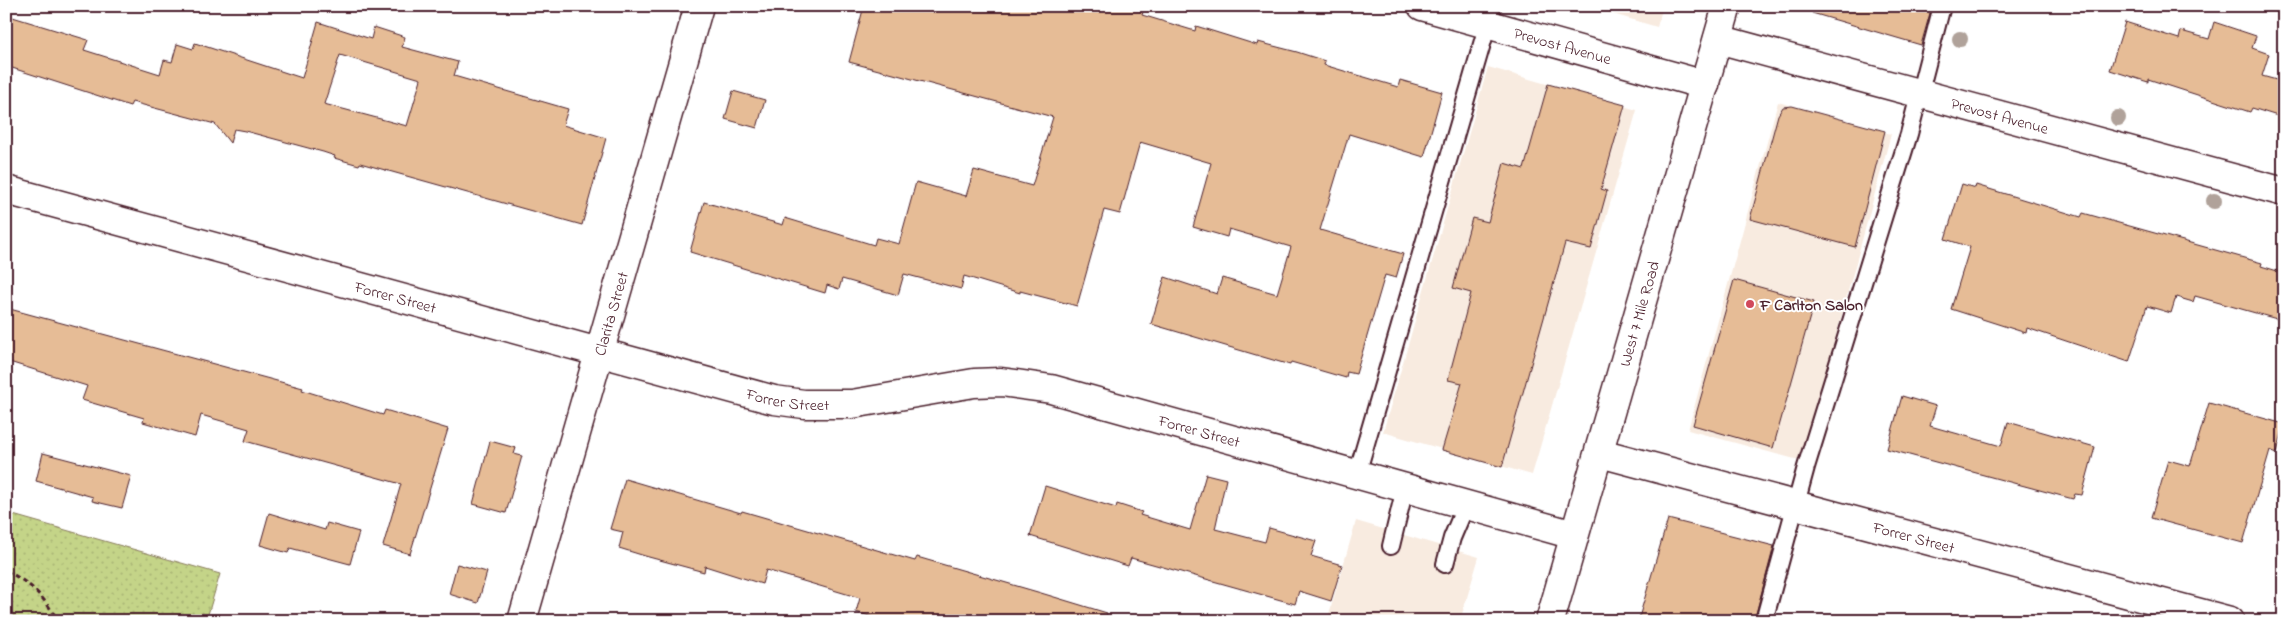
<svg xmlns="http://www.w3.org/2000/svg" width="2290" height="627" viewBox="0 0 2290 627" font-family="'Indie Flower',sans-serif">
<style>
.built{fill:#f8ebe0}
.grass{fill:url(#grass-dots);stroke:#877a5a}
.building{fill:#e6bc96;stroke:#4a1f2b;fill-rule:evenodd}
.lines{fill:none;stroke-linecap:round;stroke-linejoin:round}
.lane-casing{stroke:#4a1f2b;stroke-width:20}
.street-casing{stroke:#4a1f2b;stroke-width:31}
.secondary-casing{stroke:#4a1f2b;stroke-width:31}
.path{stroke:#4a1f2b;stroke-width:3;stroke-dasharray:5 4;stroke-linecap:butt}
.lane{stroke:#fff;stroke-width:16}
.street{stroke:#fff;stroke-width:28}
.secondary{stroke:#fff;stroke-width:28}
.tree{fill:#b0a29a}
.poi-dot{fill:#d1495b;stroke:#fff;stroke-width:2}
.labels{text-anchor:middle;stroke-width:4;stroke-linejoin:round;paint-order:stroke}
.street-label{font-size:16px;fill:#4a1f2b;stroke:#fff}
.poi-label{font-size:16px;font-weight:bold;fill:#4a1f2b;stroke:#fff;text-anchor:start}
</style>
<defs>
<pattern id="grass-dots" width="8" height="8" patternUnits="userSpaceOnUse" patternTransform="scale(1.25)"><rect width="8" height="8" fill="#c4d488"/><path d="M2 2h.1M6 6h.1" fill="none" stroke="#aab676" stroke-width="1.8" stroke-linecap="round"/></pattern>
</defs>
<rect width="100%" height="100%" fill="#fff"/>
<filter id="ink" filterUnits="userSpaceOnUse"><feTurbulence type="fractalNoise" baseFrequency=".02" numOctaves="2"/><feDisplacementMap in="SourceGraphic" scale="10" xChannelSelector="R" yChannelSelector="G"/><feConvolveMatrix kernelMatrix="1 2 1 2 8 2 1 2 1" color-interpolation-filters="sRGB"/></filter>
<g filter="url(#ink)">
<path class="built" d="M 1586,6 L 1663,6 L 1657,27 Z
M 1488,67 L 1637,110 L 1532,475 L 1383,432 Z
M 1778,102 L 1891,134 L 1802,461 L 1688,430 Z
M 1356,521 L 1479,557 L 1460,621 L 1327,621 Z"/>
<path class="grass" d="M 6,513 L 220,574 L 206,621 L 6,621 Z"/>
<path class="building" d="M 864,6 L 1126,6 L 1143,12 L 1142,15 L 1195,31 L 1196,26 L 1257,45 L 1258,42 L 1297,52 L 1325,61 L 1324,65 L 1398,87 L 1400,80 L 1442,92 L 1424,157 L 1349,134 L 1320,230 L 1403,254 L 1396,278 L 1385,275 L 1356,374 L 1347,372 L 1346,378 L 1291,362 L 1290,365 L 1151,324 L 1165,277 L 1217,294 L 1222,278 L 1277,294 L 1291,247 L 1229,229 L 1227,237 L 1193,227 L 1211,163 L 1140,142 L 1120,214 L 1104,210 L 1077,306 L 1020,291 L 1020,293 L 964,276 L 961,289 L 904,274 L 898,295 L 842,279 L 839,289 L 827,285 L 825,293 L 690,252 L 704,202 L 783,225 L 785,218 L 874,245 L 876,238 L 899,244 L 916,182 L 966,196 L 974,170 L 1032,186 L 1053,117 L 849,62 Z
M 1813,6 L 1932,6 L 1921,45 L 1812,13 Z
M 6,15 L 88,40 L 84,50 L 160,74 L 164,60 L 172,62 L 177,44 L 193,49 L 195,43 L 302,78 L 318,22 L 371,39 L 374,27 L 405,37 L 402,47 L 458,62 L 454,76 L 568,109 L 563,125 L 606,138 L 582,225 L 360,163 L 359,165 L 334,158 L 335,156 L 323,152 L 245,131 L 234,129 L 230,143 L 215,124 L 132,102 L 130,106 L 6,66 ZM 340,55 L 421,79 L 407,126 L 324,104 Z
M 2125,22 L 2179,39 L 2181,31 L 2209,39 L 2214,22 L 2256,36 L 2252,48 L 2269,54 L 2262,76 L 2284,82 L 2284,118 L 2252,108 L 2250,112 L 2148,79 L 2148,82 L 2110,70 Z
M 1548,84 L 1625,105 L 1601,189 L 1607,191 L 1591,249 L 1565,243 L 1502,467 L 1442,450 L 1462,383 L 1448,380 L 1471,293 L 1453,288 L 1472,218 L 1488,222 L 1504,163 L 1524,169 Z
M 733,91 L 765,100 L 757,128 L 725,119 Z
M 1792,106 L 1885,131 L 1855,247 L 1750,219 L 1778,115 L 1783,107 Z
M 1962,184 L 1975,188 L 1976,185 L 2081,217 L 2083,213 L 2262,263 L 2261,266 L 2284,273 L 2284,321 L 2195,296 L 2193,302 L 2176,297 L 2171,313 L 2147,306 L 2129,362 L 2027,328 L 2026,333 L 1951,309 L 1970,247 L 1945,239 Z
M 1734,280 L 1814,302 L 1773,448 L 1693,425 Z
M 6,308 L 303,388 L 302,390 L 383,415 L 385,410 L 448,429 L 410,554 L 383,546 L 401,484 L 245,441 L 249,429 L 201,415 L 195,437 L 143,422 L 144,418 L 82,400 L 87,386 L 6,361 Z
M 1902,396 L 1936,406 L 1930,426 L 2001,446 L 2008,422 L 2095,447 L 2082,495 L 2075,494 L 2073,499 L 1887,449 Z
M 2209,403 L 2284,424 L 2277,453 L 2270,450 L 2243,543 L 2151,518 L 2168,460 L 2190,466 Z
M 490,441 L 516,448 L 514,454 L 522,456 L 506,513 L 473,504 Z
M 43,453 L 131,476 L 122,508 L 92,501 L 93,497 L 36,481 Z
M 1206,474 L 1226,479 L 1215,529 L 1265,542 L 1269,528 L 1316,541 L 1311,556 L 1342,565 L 1331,601 L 1299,591 L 1295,604 L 1131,558 L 1128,566 L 1030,536 L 1045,486 L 1116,508 L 1117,504 L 1142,512 L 1140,515 L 1190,530 Z
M 625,479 L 741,513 L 742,511 L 915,561 L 917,557 L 1041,593 L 1107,613 L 1106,621 L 886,621 L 856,612 L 860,598 L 766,570 L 762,584 L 705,566 L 704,572 L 645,556 L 619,548 L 623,532 L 610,529 Z
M 269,513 L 325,530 L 327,523 L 359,532 L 350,564 L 290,548 L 288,553 L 260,545 Z
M 1668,519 L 1774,546 L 1754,621 L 1638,621 Z
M 457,564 L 487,572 L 478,603 L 449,594 Z"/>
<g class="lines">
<defs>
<path id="lane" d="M 1357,474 L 1493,6
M 1391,546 L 1405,488
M 1445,564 L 1452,538 L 1466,505
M 1764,621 L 1806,467 L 1909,134 L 1942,6"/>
<g id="street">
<path id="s1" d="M 1422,6 L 1705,85"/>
<path id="s2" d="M 1718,39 L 2284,192"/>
<path id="s3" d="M 6,190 L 774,400 L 804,404 L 852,404 L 974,383 L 1001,382 L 1051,389 L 1574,535"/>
<path id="s4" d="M 1600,453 L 2230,621"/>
<path id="s5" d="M 522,621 L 699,6"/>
</g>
<g id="secondary">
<path id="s6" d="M 1550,621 L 1727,6"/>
</g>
</defs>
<use href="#lane" class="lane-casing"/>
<use href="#street" class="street-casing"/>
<use href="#secondary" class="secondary-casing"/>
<path class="path" d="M 6,571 C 31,583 44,597 58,621"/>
<use href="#lane" class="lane"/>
<use href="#street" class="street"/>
<use href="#secondary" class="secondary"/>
</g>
<g class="tree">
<circle cx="1960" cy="39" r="8"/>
<circle cx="2118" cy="118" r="8"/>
<circle cx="2214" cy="201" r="8"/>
</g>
</g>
<circle class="poi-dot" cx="1750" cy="304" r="5"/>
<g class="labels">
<g class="street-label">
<text dy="6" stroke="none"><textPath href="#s1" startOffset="146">Prevost Avenue</textPath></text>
<text dy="6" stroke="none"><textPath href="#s2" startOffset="292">Prevost Avenue</textPath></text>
<text dy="6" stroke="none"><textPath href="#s3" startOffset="404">Forrer Street</textPath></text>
<text dy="6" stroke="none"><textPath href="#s5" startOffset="320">Clarita Street</textPath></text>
<text dy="6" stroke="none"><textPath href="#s6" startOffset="320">West 7 Mile Road</textPath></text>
<text dy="6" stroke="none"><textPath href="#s3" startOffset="810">Forrer Street</textPath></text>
<text dy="6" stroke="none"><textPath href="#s3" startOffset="1230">Forrer Street</textPath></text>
<text dy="6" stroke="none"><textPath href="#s4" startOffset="325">Forrer Street</textPath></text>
</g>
<g class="poi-label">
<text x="1760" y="310">F Carlton Salon</text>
</g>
</g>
<rect width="2290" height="627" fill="none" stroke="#fff" stroke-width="25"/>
<rect x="12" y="12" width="2265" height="602" fill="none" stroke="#4a1f2b" stroke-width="2" filter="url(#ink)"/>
</svg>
